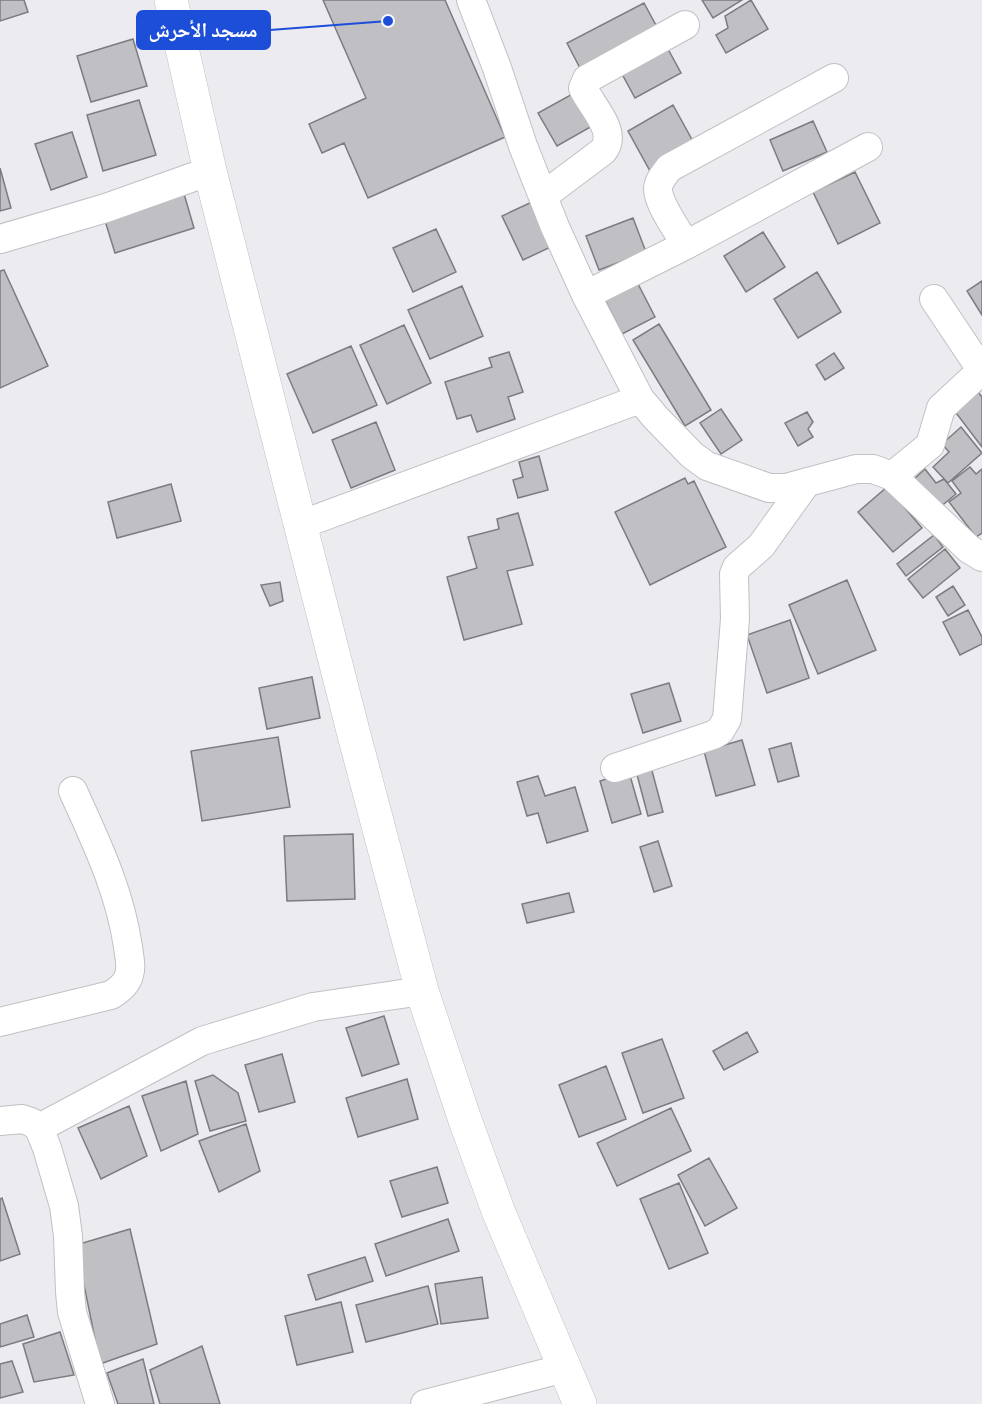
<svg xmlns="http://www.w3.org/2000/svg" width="982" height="1404" viewBox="0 0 982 1404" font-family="'Fira Sans Condensed','Noto Naskh Arabic',sans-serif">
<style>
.building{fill:#bfbfc4;stroke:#7b7c80;stroke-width:1.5}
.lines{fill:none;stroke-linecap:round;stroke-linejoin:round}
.minor-casing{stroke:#c0c0c5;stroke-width:30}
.tertiary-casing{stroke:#c0c0c5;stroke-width:34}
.minor{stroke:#fff;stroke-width:28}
.tertiary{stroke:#fff;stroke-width:33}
.leader{fill:none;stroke:#1d4ed8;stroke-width:2}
.callout-dot{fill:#1d4ed8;stroke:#f8f9fe;stroke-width:2}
.callout{fill:#1d4ed8;stroke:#1d4ed8;stroke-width:2}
.callout-label{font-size:20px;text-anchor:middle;font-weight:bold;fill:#fff}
</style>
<rect width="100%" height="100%" fill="#ebebf0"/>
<path class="building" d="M 0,0 L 24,0 L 28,12 L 0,21 Z
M 323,0 L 445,0 L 505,137 L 368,198 L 344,143 L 322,153 L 309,124 L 366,98 Z
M 702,0 L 742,0 L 713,18 Z
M 751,0 L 768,29 L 726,53 L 716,35 L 728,28 L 725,16 Z
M 644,3 L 658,29 L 581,70 L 567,43 Z
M 133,39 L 147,86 L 91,102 L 77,56 Z
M 668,49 L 681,73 L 635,98 L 622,74 Z
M 576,92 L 594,125 L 557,146 L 538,113 Z
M 139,100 L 156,155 L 103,171 L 87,115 Z
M 673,105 L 695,145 L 650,171 L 628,131 Z
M 813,121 L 827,152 L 783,171 L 770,140 Z
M 72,132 L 87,177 L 51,190 L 35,144 Z
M 0,168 L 11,208 L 0,211 Z
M 855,172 L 880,223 L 838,244 L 813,192 Z
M 182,187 L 194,228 L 115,253 L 102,211 Z
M 534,201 L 555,245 L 523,260 L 502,216 Z
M 633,218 L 646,252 L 599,270 L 586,236 Z
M 436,229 L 456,272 L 413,292 L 393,248 Z
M 763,232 L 785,267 L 746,292 L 724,256 Z
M 4,270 L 48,366 L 0,388 L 0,271 Z
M 817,272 L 841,312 L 798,338 L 774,299 Z
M 636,280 L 655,317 L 622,334 L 603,296 Z
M 982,281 L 982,315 L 967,291 Z
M 462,286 L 483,336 L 430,359 L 408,310 Z
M 659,324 L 711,410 L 685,426 L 633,340 Z
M 404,325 L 431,383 L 387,404 L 360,345 Z
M 351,346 L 377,405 L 313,433 L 287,374 Z
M 509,352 L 523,392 L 508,397 L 515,419 L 477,432 L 471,415 L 457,419 L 445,382 L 492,367 L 489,358 Z
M 834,353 L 844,368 L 825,380 L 816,365 Z
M 974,387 L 982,397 L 982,447 L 950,405 Z
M 721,409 L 742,440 L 721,454 L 700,423 Z
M 807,412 L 813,422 L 808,429 L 813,437 L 798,446 L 785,423 Z
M 376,422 L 395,470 L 351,488 L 332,440 Z
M 961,427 L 982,453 L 948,483 L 933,467 L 949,452 L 942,444 Z
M 539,456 L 548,490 L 518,498 L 513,480 L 523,477 L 519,462 Z
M 970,467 L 976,474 L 982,469 L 982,533 L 976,537 L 949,502 L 961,493 L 952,481 Z
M 925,469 L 936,483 L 944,479 L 956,494 L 939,508 L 914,479 Z
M 685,478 L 688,484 L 694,481 L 726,547 L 650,585 L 615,512 Z
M 171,484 L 181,521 L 117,538 L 108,502 Z
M 887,487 L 922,528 L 893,552 L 858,512 Z
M 518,513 L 533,565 L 507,571 L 522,624 L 464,640 L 447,577 L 477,568 L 468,537 L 499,529 L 497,519 Z
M 934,535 L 943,547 L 906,576 L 897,564 Z
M 945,549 L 960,568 L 923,598 L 908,579 Z
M 847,580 L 876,650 L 818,674 L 789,605 Z
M 280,582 L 283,601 L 270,606 L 261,585 Z
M 953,586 L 965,605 L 948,616 L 936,597 Z
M 968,610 L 982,637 L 982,644 L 960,655 L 943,622 Z
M 790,620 L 809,678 L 767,693 L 747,635 Z
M 312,677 L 320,718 L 267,729 L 259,688 Z
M 669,683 L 681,721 L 643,733 L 631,694 Z
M 278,737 L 290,807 L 202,821 L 191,751 Z
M 742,740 L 755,785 L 716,796 L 704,751 Z
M 791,743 L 799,776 L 778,782 L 769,749 Z
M 651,767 L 663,812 L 648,816 L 636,771 Z
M 629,772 L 641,814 L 612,823 L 600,781 Z
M 538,776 L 545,796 L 575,787 L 588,831 L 547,843 L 538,813 L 527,816 L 517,782 Z
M 353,834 L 355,899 L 287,901 L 284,836 Z
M 658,841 L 672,886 L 654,892 L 640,847 Z
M 569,893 L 574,912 L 527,923 L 522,904 Z
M 384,1016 L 399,1064 L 362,1076 L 346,1028 Z
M 747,1032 L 758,1052 L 724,1070 L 713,1051 Z
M 662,1039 L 684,1098 L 643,1113 L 622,1053 Z
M 282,1054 L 295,1102 L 259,1112 L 245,1065 Z
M 606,1066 L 626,1119 L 579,1137 L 559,1085 Z
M 213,1075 L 238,1093 L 246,1121 L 210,1131 L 195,1081 Z
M 407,1079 L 418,1119 L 358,1137 L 346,1098 Z
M 186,1081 L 198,1134 L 161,1151 L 142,1096 Z
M 129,1106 L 147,1156 L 101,1179 L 78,1128 Z
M 671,1108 L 691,1151 L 617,1186 L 597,1143 Z
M 246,1124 L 260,1171 L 219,1192 L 199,1141 Z
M 709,1158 L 737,1208 L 705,1226 L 678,1175 Z
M 437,1167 L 448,1203 L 402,1217 L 390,1181 Z
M 679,1183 L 708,1253 L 669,1269 L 640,1199 Z
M 2,1198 L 20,1254 L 0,1261 L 0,1199 Z
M 448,1219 L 459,1251 L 386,1276 L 375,1244 Z
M 130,1229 L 157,1344 L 100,1364 L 76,1245 Z
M 365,1257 L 373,1281 L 316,1300 L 308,1275 Z
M 482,1277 L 488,1318 L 441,1324 L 435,1284 Z
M 428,1286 L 438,1324 L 366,1342 L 356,1305 Z
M 341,1302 L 353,1352 L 297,1365 L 285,1316 Z
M 27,1315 L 34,1337 L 0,1347 L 0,1324 Z
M 60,1332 L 74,1375 L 34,1382 L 23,1344 Z
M 202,1346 L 220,1404 L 160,1404 L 150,1370 Z
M 143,1359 L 154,1404 L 118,1404 L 107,1373 Z
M 12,1361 L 23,1392 L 0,1398 L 0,1364 Z"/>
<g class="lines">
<defs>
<path id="minor" d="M 471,0 L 497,68 L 523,146 L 555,227 L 586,295 L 640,399 L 656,418 L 692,455 L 707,466 L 769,488 L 786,488 L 856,469 L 873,469 L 892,476 L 969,549 L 982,557
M 543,196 L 603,151 C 619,132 591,106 583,88 L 587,79 L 685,25
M 0,239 L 106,208 L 210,171
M 686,245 C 678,231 658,204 658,189 C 658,181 665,174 669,168 L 834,78
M 586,295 L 686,245 L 868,147
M 934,299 L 982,371
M 892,476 L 930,445 L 941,408 L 982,370
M 300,525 L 640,399
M 615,768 L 713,735 L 720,731 L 727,719 L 735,619 L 734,574 L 737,567 L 761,546 L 807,482
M 0,1022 L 111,995 C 119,990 127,984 129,975 C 132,966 129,956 128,947 C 120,891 96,842 73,791
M 0,1121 L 22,1119 L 31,1122 L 39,1128 L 47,1148 L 64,1206 L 68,1236 L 70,1292 L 72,1312 L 100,1404
M 39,1128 L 202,1041 L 313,1007 L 422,991
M 425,1404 L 565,1368"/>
<path id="tertiary" d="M 171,0 L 210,171 L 353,731 L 422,991 L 465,1120 L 499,1213 L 580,1404"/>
</defs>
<use href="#minor" class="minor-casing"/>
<use href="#tertiary" class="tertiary-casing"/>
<use href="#minor" class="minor"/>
<use href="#tertiary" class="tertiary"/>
</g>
<path class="leader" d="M388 21L270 30"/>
<circle class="callout-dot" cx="388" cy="21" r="6"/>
<rect class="callout" x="137" y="11" width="133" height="38" rx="6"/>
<g class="callout-label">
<text x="203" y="37">مسجد الأحرش</text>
</g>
</svg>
